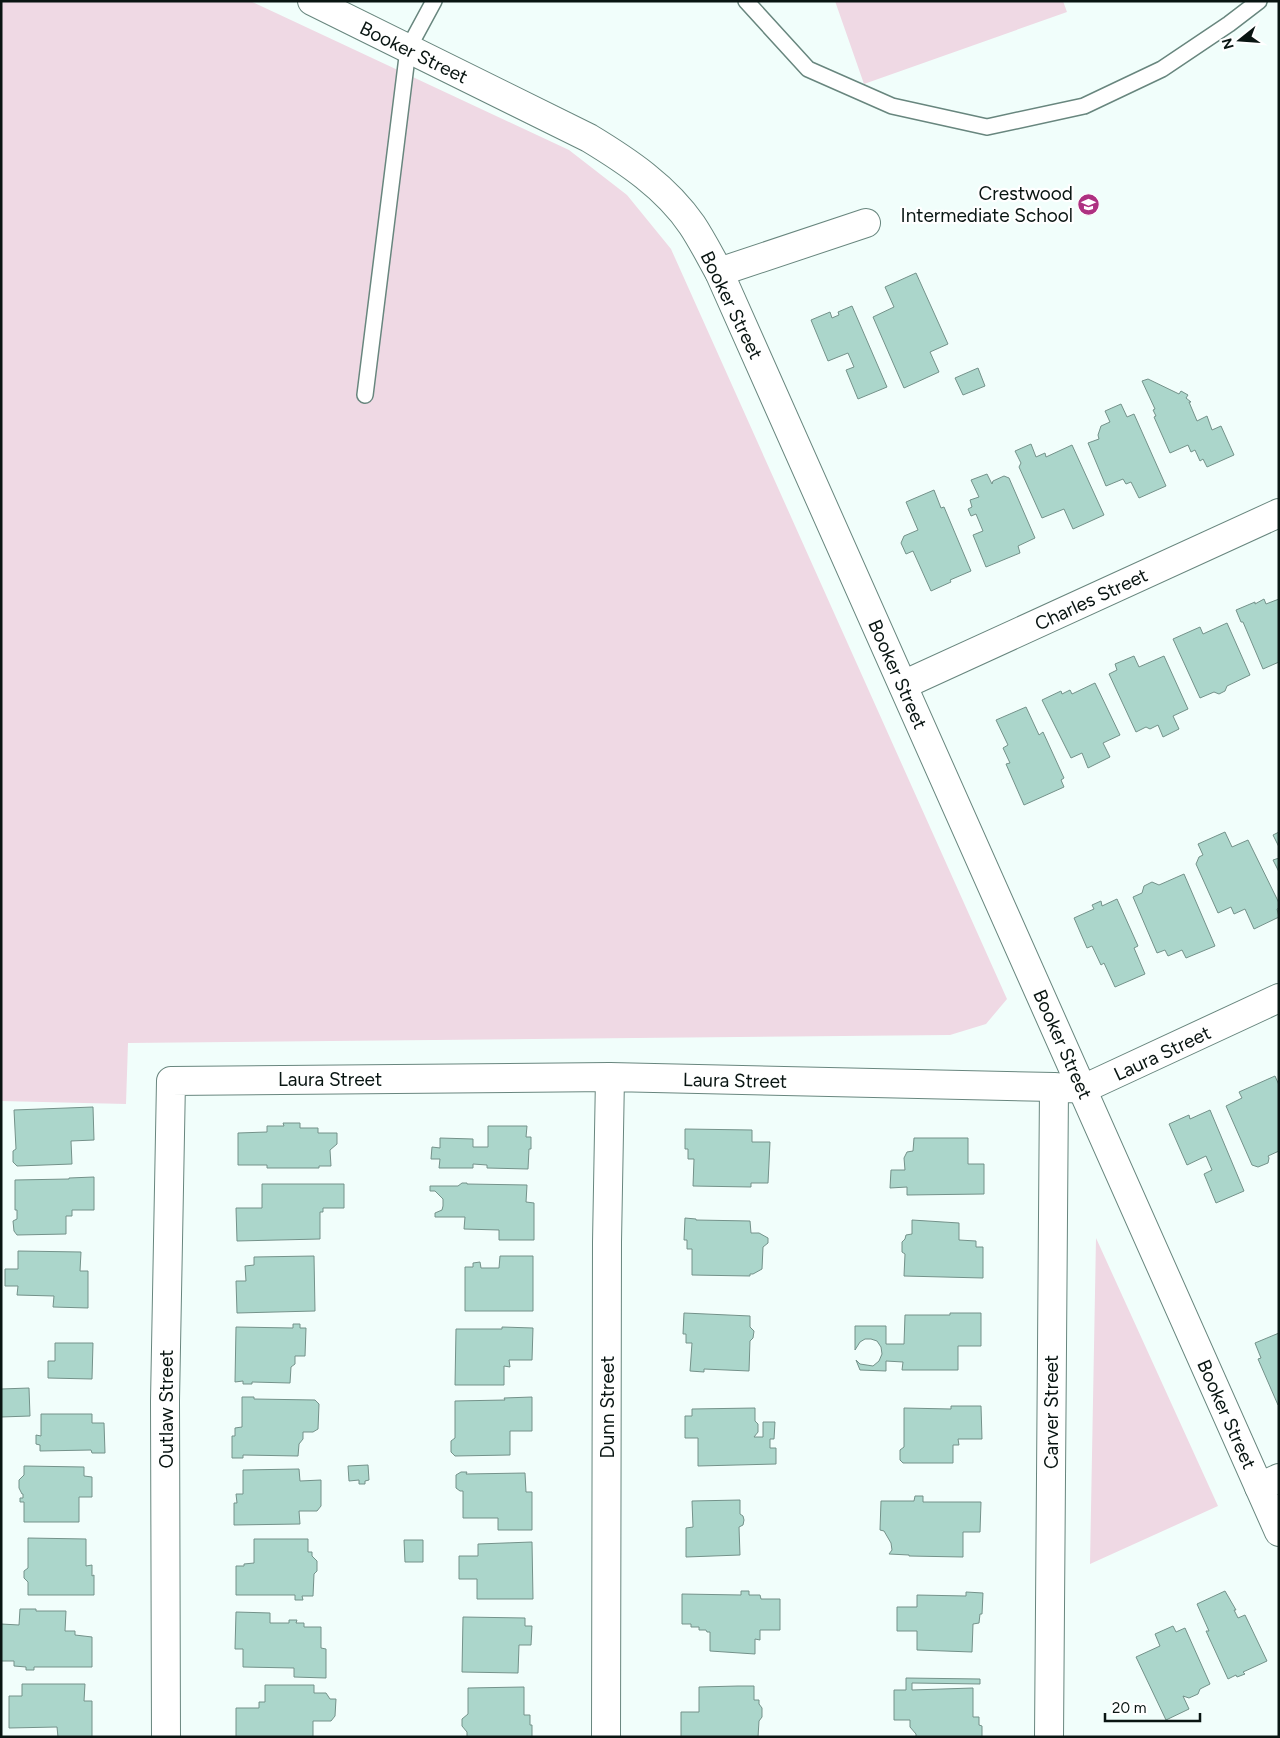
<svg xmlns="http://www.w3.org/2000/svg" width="1280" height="1738" viewBox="0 0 1280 1738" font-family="Figtree,sans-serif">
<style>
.green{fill:#efd9e4}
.building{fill:#abd6cb;stroke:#74928a}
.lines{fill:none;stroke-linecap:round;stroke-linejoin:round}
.lane-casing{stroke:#68867e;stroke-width:18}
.street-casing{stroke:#68867e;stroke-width:30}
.secondary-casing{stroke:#68867e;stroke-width:30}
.lane{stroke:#fff;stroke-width:15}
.street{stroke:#fff;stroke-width:28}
.secondary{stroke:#fff;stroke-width:28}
.labels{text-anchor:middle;stroke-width:4.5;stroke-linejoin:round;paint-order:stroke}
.street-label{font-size:19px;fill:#091512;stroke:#fff}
.poi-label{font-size:19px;fill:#091512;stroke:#fff;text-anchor:end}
</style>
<rect width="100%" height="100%" fill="#f1fefb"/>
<path class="green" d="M 1,1 L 250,1 L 569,150 L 627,195 L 671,249 L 1007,999 L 986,1024 L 950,1035 L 128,1043 L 126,1104 L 1,1101 Z
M 835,1 L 1063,1 L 1067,12 L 864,84 Z
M 1096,1238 L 1218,1506 L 1090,1564 Z"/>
<path class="building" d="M 916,273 L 948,344 L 930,352 L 939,372 L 904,388 L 873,317 L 894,307 L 885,287 Z
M 852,306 L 887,387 L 858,399 L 846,370 L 854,367 L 848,353 L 828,361 L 811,320 L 830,312 L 832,318 L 839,315 L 838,312 Z
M 978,368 L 985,386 L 963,395 L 955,378 Z
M 1148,379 L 1179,394 L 1181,391 L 1188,395 L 1186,398 L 1191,402 L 1189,402 L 1197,421 L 1207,416 L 1212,430 L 1221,426 L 1234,455 L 1207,467 L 1203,459 L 1200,461 L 1195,450 L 1191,452 L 1188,445 L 1170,453 L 1154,417 L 1156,416 L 1153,410 L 1155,409 L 1142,381 Z
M 1121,404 L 1127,417 L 1134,414 L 1166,486 L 1139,498 L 1131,482 L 1126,484 L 1123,479 L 1106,486 L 1088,443 L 1099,439 L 1098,435 L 1101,426 L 1110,422 L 1105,411 Z
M 1031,444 L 1036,457 L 1045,453 L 1046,457 L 1072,445 L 1104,515 L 1073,529 L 1064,509 L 1042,518 L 1019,467 L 1021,463 L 1015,451 Z
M 987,474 L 992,484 L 993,481 L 1004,476 L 1009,478 L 1035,538 L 1018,546 L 1020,553 L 986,567 L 973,535 L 983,531 L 976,514 L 971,516 L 968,509 L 972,507 L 970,500 L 979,497 L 971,480 Z
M 934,490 L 941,508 L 944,507 L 971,571 L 950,580 L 951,582 L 931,591 L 913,551 L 906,554 L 901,543 L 904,536 L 918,530 L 906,502 Z
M 1264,599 L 1266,604 L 1279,599 L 1279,662 L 1263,669 L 1243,622 L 1241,622 L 1236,610 L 1255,602 L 1255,604 Z
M 1227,623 L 1250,675 L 1227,686 L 1225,691 L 1219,694 L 1214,692 L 1200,698 L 1173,639 L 1200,627 L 1203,634 Z
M 1134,656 L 1139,667 L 1164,656 L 1188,709 L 1173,716 L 1179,729 L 1163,737 L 1158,725 L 1150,729 L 1146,727 L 1136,732 L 1109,674 L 1117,670 L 1115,664 Z
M 1095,683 L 1120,735 L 1103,743 L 1110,757 L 1088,768 L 1082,753 L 1071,758 L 1042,700 L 1061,691 L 1062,694 L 1070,690 L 1072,694 Z
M 1026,707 L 1039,735 L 1043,732 L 1064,778 L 1061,780 L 1064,787 L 1024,805 L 1006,764 L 1010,763 L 1003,748 L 1008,745 L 996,720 Z
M 1225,832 L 1232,847 L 1248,840 L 1279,903 L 1279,908 L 1277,909 L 1279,917 L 1254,929 L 1245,909 L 1234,914 L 1231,907 L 1218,913 L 1196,864 L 1199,857 L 1203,855 L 1198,844 Z
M 1279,832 L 1279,847 L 1273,835 Z
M 1279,858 L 1279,872 L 1273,860 Z
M 1184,874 L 1215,946 L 1186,958 L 1182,950 L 1168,956 L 1165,950 L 1157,953 L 1133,897 L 1142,893 L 1144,886 L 1152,882 L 1159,885 Z
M 1117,899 L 1138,946 L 1134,948 L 1145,974 L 1115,987 L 1104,963 L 1101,965 L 1092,946 L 1087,948 L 1074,918 L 1094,909 L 1092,905 L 1101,901 L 1102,906 Z
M 1275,1076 L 1279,1085 L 1279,1151 L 1268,1156 L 1269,1158 L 1268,1163 L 1258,1167 L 1252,1165 L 1226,1106 L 1242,1098 L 1239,1092 Z
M 93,1107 L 94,1140 L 71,1141 L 72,1164 L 17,1166 L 13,1162 L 13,1151 L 16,1149 L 14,1110 Z
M 1210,1110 L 1244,1191 L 1216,1203 L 1204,1174 L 1212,1170 L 1206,1156 L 1187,1165 L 1169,1124 L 1189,1115 L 1190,1119 Z
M 283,1123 L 300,1123 L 300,1128 L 318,1128 L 318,1133 L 337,1133 L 337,1144 L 330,1150 L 331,1166 L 319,1166 L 319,1168 L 267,1168 L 267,1165 L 238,1165 L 238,1133 L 267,1132 L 267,1126 L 284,1126 Z
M 488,1126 L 527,1126 L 526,1137 L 531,1137 L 531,1149 L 529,1149 L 528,1169 L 487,1168 L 487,1165 L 473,1164 L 473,1168 L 439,1168 L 440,1159 L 431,1159 L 432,1147 L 440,1148 L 440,1138 L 473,1139 L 473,1147 L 488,1147 Z
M 685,1129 L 752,1130 L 752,1142 L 770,1142 L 768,1183 L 751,1183 L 751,1187 L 693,1186 L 694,1159 L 688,1159 L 688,1149 L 685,1149 Z
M 914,1138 L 968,1138 L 968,1164 L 984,1164 L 984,1194 L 907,1195 L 907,1187 L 890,1188 L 891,1170 L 905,1170 L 904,1158 L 907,1152 L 913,1151 Z
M 94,1177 L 94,1210 L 72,1210 L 72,1216 L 66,1216 L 66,1234 L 17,1235 L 14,1231 L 13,1221 L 17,1219 L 17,1210 L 15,1210 L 15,1180 L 69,1179 L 69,1178 Z
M 462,1183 L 467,1183 L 467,1184 L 527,1185 L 526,1202 L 534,1203 L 534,1240 L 499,1240 L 499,1230 L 464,1229 L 465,1217 L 435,1217 L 435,1213 L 442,1210 L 443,1206 L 443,1199 L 435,1191 L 430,1191 L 430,1186 L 458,1186 Z
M 262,1184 L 344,1184 L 344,1208 L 323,1208 L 323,1212 L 320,1212 L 320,1239 L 237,1241 L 236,1208 L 262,1208 Z
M 685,1218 L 696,1219 L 696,1220 L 750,1221 L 751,1233 L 759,1233 L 768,1238 L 768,1243 L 763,1247 L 762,1269 L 753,1274 L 750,1274 L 750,1276 L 692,1275 L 692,1249 L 687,1249 L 687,1240 L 684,1240 Z
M 912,1220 L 959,1223 L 959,1240 L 976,1241 L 976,1247 L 983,1247 L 983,1278 L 904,1276 L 905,1254 L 902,1252 L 902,1242 L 905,1239 L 906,1235 L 912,1234 Z
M 18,1251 L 81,1252 L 80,1271 L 88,1271 L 88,1308 L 53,1307 L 54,1296 L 17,1295 L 18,1286 L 5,1286 L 5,1269 L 18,1269 Z
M 314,1256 L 315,1311 L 237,1313 L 236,1281 L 246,1281 L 245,1266 L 254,1265 L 254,1257 Z
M 500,1256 L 533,1256 L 533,1311 L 465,1311 L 465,1267 L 473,1267 L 473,1263 L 480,1262 L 481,1268 L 499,1268 Z
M 684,1313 L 750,1316 L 750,1327 L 754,1331 L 753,1338 L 750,1341 L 749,1371 L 704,1369 L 704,1372 L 690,1371 L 692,1343 L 686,1343 L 686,1334 L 683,1334 Z
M 950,1313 L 981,1313 L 981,1346 L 958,1346 L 958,1370 L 902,1370 L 903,1362 L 886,1361 L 886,1371 L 860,1370 L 856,1360 L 860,1364 L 873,1366 L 879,1361 L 882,1354 L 881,1347 L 877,1341 L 871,1339 L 865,1339 L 860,1342 L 855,1350 L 855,1326 L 886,1326 L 886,1344 L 904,1344 L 905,1315 L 950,1315 Z
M 293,1324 L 300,1324 L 300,1328 L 306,1328 L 305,1356 L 295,1356 L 295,1364 L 291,1367 L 290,1383 L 252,1382 L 252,1384 L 243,1384 L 243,1381 L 235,1382 L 236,1327 L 293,1328 Z
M 502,1327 L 533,1328 L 532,1360 L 509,1360 L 510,1367 L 504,1366 L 504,1385 L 455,1385 L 456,1329 L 502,1329 Z
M 1279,1333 L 1279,1405 L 1278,1405 L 1258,1359 L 1261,1358 L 1255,1343 Z
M 55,1343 L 93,1343 L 92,1379 L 48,1378 L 48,1361 L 55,1361 Z
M 29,1388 L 30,1416 L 1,1417 L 1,1389 Z
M 242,1397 L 254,1397 L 254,1399 L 315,1400 L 319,1404 L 318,1429 L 313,1432 L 303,1432 L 303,1439 L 299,1444 L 298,1456 L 243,1455 L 243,1458 L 232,1458 L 232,1436 L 235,1436 L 235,1428 L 242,1427 Z
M 532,1397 L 532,1431 L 510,1431 L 510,1455 L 455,1456 L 451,1452 L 451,1441 L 455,1438 L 455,1401 L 505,1400 L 504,1398 Z
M 951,1406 L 981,1406 L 982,1439 L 958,1439 L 959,1445 L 953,1445 L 953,1463 L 903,1463 L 900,1460 L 900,1450 L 904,1447 L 904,1408 L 951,1409 Z
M 755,1408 L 755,1421 L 758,1424 L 758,1432 L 754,1437 L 763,1437 L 763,1422 L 775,1422 L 774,1439 L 770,1439 L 770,1448 L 776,1448 L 776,1464 L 698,1466 L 698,1438 L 685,1438 L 685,1416 L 692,1416 L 692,1409 Z
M 41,1414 L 92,1414 L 92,1423 L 104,1423 L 105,1453 L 92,1453 L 91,1450 L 40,1451 L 40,1445 L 36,1444 L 36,1435 L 41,1436 Z
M 368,1465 L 369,1480 L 365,1481 L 365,1484 L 359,1484 L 359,1480 L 349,1481 L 348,1466 Z
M 24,1466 L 84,1467 L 84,1476 L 92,1477 L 92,1497 L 79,1497 L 79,1522 L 24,1522 L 24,1502 L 20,1502 L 20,1498 L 23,1498 L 23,1494 L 22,1494 L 19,1488 L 19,1480 L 24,1475 Z
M 299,1469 L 300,1481 L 321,1480 L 321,1506 L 317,1511 L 299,1511 L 300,1524 L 234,1525 L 234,1503 L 237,1503 L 236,1494 L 243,1494 L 243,1470 Z
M 461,1472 L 467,1472 L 466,1474 L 525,1473 L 526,1492 L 532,1492 L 532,1530 L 498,1530 L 498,1518 L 463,1518 L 463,1491 L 460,1491 L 456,1488 L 456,1475 Z
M 915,1496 L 923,1496 L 923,1502 L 981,1502 L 980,1532 L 963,1532 L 963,1557 L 909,1556 L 909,1555 L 889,1554 L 892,1550 L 891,1543 L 884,1531 L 880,1530 L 881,1501 L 914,1501 Z
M 740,1500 L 740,1514 L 743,1516 L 744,1520 L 743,1525 L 739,1527 L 740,1555 L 686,1557 L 686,1528 L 693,1527 L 692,1501 Z
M 28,1538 L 86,1539 L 86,1566 L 92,1565 L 92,1576 L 94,1575 L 94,1595 L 28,1595 L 28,1582 L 24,1578 L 24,1571 L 28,1568 Z
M 254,1539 L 308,1539 L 308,1552 L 312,1552 L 312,1556 L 317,1561 L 317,1571 L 314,1574 L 313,1596 L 302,1596 L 303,1600 L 295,1600 L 295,1595 L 236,1595 L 236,1566 L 244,1566 L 244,1564 L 254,1563 Z
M 404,1540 L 423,1540 L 423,1562 L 405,1562 Z
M 532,1542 L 533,1599 L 477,1599 L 477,1579 L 459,1579 L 459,1556 L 478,1556 L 478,1544 Z
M 741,1591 L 749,1591 L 749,1595 L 760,1595 L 761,1599 L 780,1599 L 780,1630 L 760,1630 L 760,1640 L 755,1639 L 755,1654 L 710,1651 L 710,1632 L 707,1632 L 706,1630 L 699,1630 L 699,1627 L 691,1627 L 691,1624 L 682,1624 L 682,1594 L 741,1595 Z
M 1225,1591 L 1236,1610 L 1234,1610 L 1238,1618 L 1245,1615 L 1267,1661 L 1243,1672 L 1245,1674 L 1237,1677 L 1236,1675 L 1228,1679 L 1206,1631 L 1209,1631 L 1197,1604 Z
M 966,1592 L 983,1593 L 982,1614 L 980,1614 L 979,1623 L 973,1624 L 972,1652 L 917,1650 L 917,1631 L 897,1631 L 897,1607 L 917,1607 L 917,1595 L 966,1596 Z
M 20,1609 L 36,1609 L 36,1611 L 66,1611 L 65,1631 L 75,1631 L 75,1635 L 92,1637 L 92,1667 L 34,1667 L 34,1670 L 26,1670 L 26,1667 L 14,1666 L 14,1661 L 1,1661 L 1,1624 L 19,1625 Z
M 236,1612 L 270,1613 L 270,1623 L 289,1623 L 289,1620 L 297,1620 L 296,1623 L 304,1623 L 304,1627 L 321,1627 L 321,1648 L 326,1649 L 326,1678 L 294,1677 L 294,1668 L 243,1667 L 243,1649 L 235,1649 Z
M 463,1617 L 525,1618 L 525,1626 L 532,1626 L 531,1645 L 519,1645 L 518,1673 L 462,1672 Z
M 1173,1626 L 1176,1632 L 1185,1628 L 1210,1684 L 1200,1689 L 1198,1694 L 1189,1698 L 1183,1696 L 1189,1709 L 1166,1720 L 1136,1657 L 1160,1646 L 1155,1634 Z
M 906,1678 L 980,1679 L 980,1684 L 912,1683 L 912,1690 L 973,1688 L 973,1717 L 979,1717 L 979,1725 L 982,1726 L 982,1737 L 916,1737 L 916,1734 L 910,1727 L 910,1720 L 894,1720 L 894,1690 L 906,1690 Z
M 22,1684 L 85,1684 L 84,1701 L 92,1701 L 92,1737 L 58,1737 L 57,1727 L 9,1728 L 9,1696 L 22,1696 Z
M 265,1685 L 314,1685 L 314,1693 L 326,1693 L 330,1699 L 336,1699 L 335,1716 L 331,1721 L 313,1721 L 313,1737 L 236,1737 L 236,1708 L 259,1708 L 259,1702 L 265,1702 Z
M 738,1686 L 754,1686 L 754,1700 L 759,1700 L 759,1704 L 762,1708 L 762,1717 L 759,1721 L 758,1737 L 681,1737 L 681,1712 L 699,1712 L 699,1687 Z
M 524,1687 L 524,1715 L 530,1715 L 530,1725 L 532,1725 L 532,1737 L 467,1737 L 467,1732 L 462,1726 L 462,1719 L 468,1714 L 468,1688 Z"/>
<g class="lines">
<defs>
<path id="lane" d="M 746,1 L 808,69 L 892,106 L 987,127 L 1084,106 L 1162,69 L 1229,24 L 1259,1
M 365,395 L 408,49 L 434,1"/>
<path id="street" d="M 719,272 L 866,223
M 903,685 L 1279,513
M 1259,1487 L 1279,1478
M 166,1737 L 165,1401 L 171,1081 L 610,1077 L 1054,1087 L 1083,1089 L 1279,998
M 606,1737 L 607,1242 L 610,1077
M 1049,1737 L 1054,1087"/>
<path id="secondary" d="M 312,1 L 589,138 C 627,161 666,187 692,225 C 702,240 710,256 719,272 L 1279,1532"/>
</defs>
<use href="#lane" class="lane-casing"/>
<use href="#street" class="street-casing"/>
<use href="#secondary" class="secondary-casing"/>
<use href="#lane" class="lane"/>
<use href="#street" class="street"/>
<use href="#secondary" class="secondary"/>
</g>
<defs>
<symbol id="school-disc" viewBox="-11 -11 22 22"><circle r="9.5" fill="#ae3181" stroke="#fff"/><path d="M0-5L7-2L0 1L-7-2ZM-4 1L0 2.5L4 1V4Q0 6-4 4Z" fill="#fff"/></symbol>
</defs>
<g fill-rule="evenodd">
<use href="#school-disc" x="1076" y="192" width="25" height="25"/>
</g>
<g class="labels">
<g class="street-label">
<text transform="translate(414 52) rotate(26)" y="7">Booker Street</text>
<text transform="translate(732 305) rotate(64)" y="7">Booker Street</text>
<text transform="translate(1091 599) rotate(-25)" y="7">Charles Street</text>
<text transform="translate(898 674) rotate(66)" y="7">Booker Street</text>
<text transform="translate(1063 1044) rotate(66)" y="7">Booker Street</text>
<text transform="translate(1162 1053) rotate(-25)" y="7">Laura Street</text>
<text x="330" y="1086">Laura Street</text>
<text transform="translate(735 1080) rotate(1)" y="7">Laura Street</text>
<text transform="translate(607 1407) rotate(-90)" y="7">Dunn Street</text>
<text transform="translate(166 1409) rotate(-90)" y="7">Outlaw Street</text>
<text transform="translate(1051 1412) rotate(-90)" y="7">Carver Street</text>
<text transform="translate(1227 1414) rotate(66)" y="7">Booker Street</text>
</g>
<g class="poi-label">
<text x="1073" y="200">Crestwood<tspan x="1073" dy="22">Intermediate School</tspan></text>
</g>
</g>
<rect width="1280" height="1738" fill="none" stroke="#091512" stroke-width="5"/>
<g transform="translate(1240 40) rotate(253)" stroke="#ffffff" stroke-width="4" paint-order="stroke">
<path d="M0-4L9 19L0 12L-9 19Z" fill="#091512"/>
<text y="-8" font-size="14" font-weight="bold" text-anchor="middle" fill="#091512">N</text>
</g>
<path d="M1105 1713v8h95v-8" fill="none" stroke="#091512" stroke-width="2.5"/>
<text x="1112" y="1713" font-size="15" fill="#091512" stroke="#ffffff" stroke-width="4" paint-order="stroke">20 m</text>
</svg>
